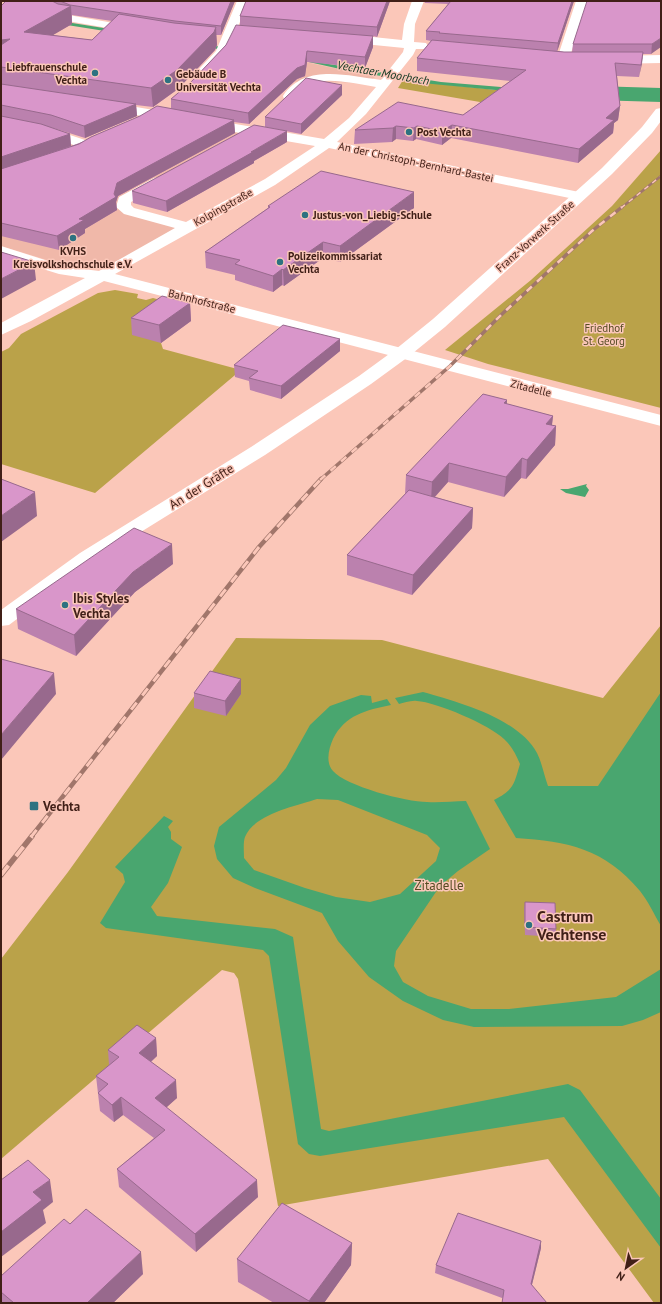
<svg xmlns="http://www.w3.org/2000/svg" width="662" height="1304" viewBox="0 0 662 1304" font-family="'PT Sans',sans-serif">
<style>
.built{fill:#f0b8a9}
.green{fill:#baa249}
.water{fill:#49a66f;fill-rule:evenodd}
.lines{fill:none;stroke-linecap:round;stroke-linejoin:round}
.river{fill:#49a66f;fill-rule:evenodd}
.minor{fill:#fff;fill-rule:evenodd}
.major{fill:#fff;fill-rule:evenodd}
.rail-far3-casing{stroke:#a1766b;stroke-width:2.5}
.rail-far2-casing{stroke:#a1766b;stroke-width:3.5}
.rail-far1-casing{stroke:#a1766b;stroke-width:4.5}
.rail-casing{stroke:#a1766b;stroke-width:5.5}
.rail-far3{stroke:#fbc7b9;stroke-width:1.5;stroke-dasharray:5;stroke-linecap:butt}
.rail-far2{stroke:#fbc7b9;stroke-width:2.5;stroke-dasharray:7;stroke-linecap:butt}
.rail-far1{stroke:#fbc7b9;stroke-width:3;stroke-dasharray:9;stroke-linecap:butt}
.rail{stroke:#fbc7b9;stroke-width:4;stroke-dasharray:12;stroke-linecap:butt}
.wall{fill:#bb81ae;fill-rule:evenodd}
.shaded-wall{fill:#98698d}
.building{fill:#d996ca;stroke:#98698d}
.poi-dot{fill:#2d7281;stroke:#fbc7b9;stroke-width:1.5}
.labels{text-anchor:middle;stroke-width:3;stroke-linejoin:round;paint-order:stroke}
.far-poi-label{font-size:11px;font-weight:bold;fill:#401f17;stroke:#fbc7b9;text-anchor:start}
.far-street-label{font-size:11px;fill:#401f17;stroke:#fbc7b9}
.far-park-label{font-size:11px;fill:#564c23;stroke:#fbc7b9}
.far-water-label{font-size:12px;font-style:italic;fill:#0f3620;stroke:#fbc7b9}
.street-label{font-size:13px;fill:#401f17;stroke:#fbc7b9}
.poi-label{font-size:13px;font-weight:bold;fill:#401f17;stroke:#fbc7b9;text-anchor:start}
.park-label{font-size:13px;fill:#564c23;stroke:#fbc7b9}
.near-poi-label{font-size:16px;font-weight:bold;fill:#401f17;stroke:#fbc7b9;text-anchor:start}
</style>
<rect width="100%" height="100%" fill="#fbc7b9"/>
<path class="built" d="M 291,59 L 356,73 L 376,76 L 367,84 L 325,81 L 298,82 L 216,75 Z
M 179,123 L 241,133 L 120,199 L 121,209 L 177,227 L 130,255 L 102,267 L 91,269 L 70,267 L 1,246 L 1,147 L 34,133 L 87,149 Z"/>
<path class="green" d="M 403,80 L 506,91 L 507,105 L 480,102 L 398,88 Z
M 661,150 L 661,408 L 488,364 L 445,350 L 531,280 L 612,206 Z
M 115,290 L 138,294 L 137,298 L 146,300 L 153,298 L 182,306 L 161,343 L 163,349 L 241,370 L 95,493 L 1,464 L 1,352 L 9,348 L 21,334 L 98,293 Z
M 661,625 L 661,1303 L 654,1303 L 548,1159 L 278,1206 L 238,979 L 234,973 L 222,970 L 1,1159 L 1,959 L 68,872 L 236,638 L 382,640 L 603,698 Z"/>
<path class="water" d="M 66,22 L 441,82 L 513,88 L 653,93 L 651,97 L 600,96 L 506,91 L 422,83 L 340,69 L 291,58 L 237,52 L 67,25 Z
M 587,484 L 586,486 L 589,490 L 585,497 L 566,493 L 560,489 L 568,489 Z
M 423,692 C 458,702 518,718 537,753 C 542,763 544,775 548,786 L 598,786 L 661,692 L 661,926 C 654,914 648,901 640,891 C 605,849 568,841 516,838 L 494,800 C 514,790 514,784 520,764 C 516,755 512,746 504,739 C 490,725 436,702 417,701 C 411,700 404,703 399,704 L 395,698 Z
M 361,695 L 371,696 L 372,703 L 387,699 L 391,705 C 366,710 345,715 333,739 C 329,748 325,762 333,771 C 346,786 406,802 427,802 C 440,803 453,801 466,801 L 490,849 L 458,871 L 440,886 L 396,951 L 394,966 L 403,982 L 428,996 L 471,1009 L 509,1009 L 616,997 L 661,969 L 661,1012 L 643,1020 L 622,1026 L 474,1027 L 443,1020 L 403,1001 L 369,977 L 338,941 L 322,913 L 255,888 L 233,878 L 217,859 L 214,846 L 219,827 L 276,780 L 286,768 L 310,725 L 330,706 ZM 317,799 L 338,800 L 427,835 L 440,848 L 436,861 L 400,894 L 370,902 L 336,897 L 305,888 L 254,870 L 244,858 C 244,852 243,842 245,837 C 254,814 296,806 317,799 Z
M 164,816 L 173,821 L 168,827 L 171,832 L 171,839 L 182,847 L 168,883 L 151,907 L 157,916 L 275,929 L 293,937 L 321,1129 L 329,1131 L 568,1084 L 580,1090 L 661,1199 L 661,1248 L 564,1117 L 320,1156 L 309,1154 L 298,1144 L 269,956 L 263,950 L 106,928 L 100,923 L 125,882 L 123,874 L 115,867 Z"/>
<g class="lines">
<path class="river" d="M 593,86 L 661,88 L 661,102 L 593,100 L 584,98 L 581,93 L 584,88 Z"/>
<path class="minor" d="M 22,1 L 37,1 L 63,14 L 136,27 L 140,28 L 142,30 L 140,32 L 136,33 L 56,19 L 24,3 Z
M 237,1 L 249,1 L 227,52 L 207,75 L 199,75 L 197,72 L 199,69 L 216,51 Z
M 412,1 L 424,1 L 415,24 L 414,42 L 426,43 L 428,46 L 426,49 L 416,49 L 413,55 L 366,114 L 337,142 L 579,192 L 584,193 L 586,196 L 584,199 L 579,200 L 329,148 L 275,185 L 115,274 L 661,415 L 661,426 L 104,281 L 31,321 L 1,335 L 1,323 L 85,278 L 59,274 L 1,256 L 1,246 L 67,267 L 99,271 L 175,228 L 124,214 L 116,207 L 119,197 L 154,178 L 159,177 L 164,178 L 166,181 L 164,184 L 131,202 L 131,205 L 134,208 L 186,222 L 265,179 L 315,146 L 107,110 L 102,109 L 101,106 L 102,103 L 107,102 L 324,139 L 349,118 L 376,87 C 355,84 326,76 307,85 C 301,88 298,94 294,99 L 284,99 L 283,96 C 305,63 347,76 381,80 L 403,52 L 404,48 L 344,42 L 340,40 L 338,38 L 340,36 L 344,34 L 402,40 L 404,24 Z
M 576,1 L 588,1 L 569,59 L 567,62 L 559,62 L 557,59 Z
M 661,55 L 661,63 L 611,64 L 607,63 L 605,60 L 607,57 L 611,56 Z
M 1,118 L 52,129 L 91,142 L 93,145 L 91,148 L 86,149 L 43,135 L 1,126 Z"/>
<path class="major" d="M 661,108 L 661,121 L 652,133 L 612,174 L 445,327 L 408,357 L 371,384 L 265,455 L 94,561 L 9,625 L 1,626 L 1,610 L 80,553 L 251,447 L 359,376 L 396,349 L 433,319 L 602,168 L 642,127 L 656,109 Z"/>
<defs>
<path id="rail-far3" d="M 621,208 L 661,176"/>
<path id="rail-far2" d="M 320,480 L 450,366 L 501,315 L 592,231 L 622,207"/>
<path id="rail-far1" d="M 31,837 L 259,547 L 321,479"/>
<path id="rail" d="M 1,875 L 32,836"/>
</defs>
<use href="#rail-far3" class="rail-far3-casing"/>
<use href="#rail-far2" class="rail-far2-casing"/>
<use href="#rail-far1" class="rail-far1-casing"/>
<use href="#rail" class="rail-casing"/>
<use href="#rail-far3" class="rail-far3"/>
<use href="#rail-far2" class="rail-far2"/>
<use href="#rail-far1" class="rail-far1"/>
<use href="#rail" class="rail"/>
</g>
<path class="wall" d="M 6,1 L 235,1 L 221,35 L 216,35 L 217,45 L 215,50 L 178,89 L 153,107 L 136,105 L 137,116 L 85,138 L 50,127 L 70,134 L 71,146 L 171,109 L 171,99 L 191,82 L 226,45 L 240,25 L 240,16 L 246,1 L 390,1 L 377,37 L 373,36 L 373,47 L 365,68 L 307,62 L 305,76 L 297,79 L 249,124 L 234,122 L 235,133 L 118,196 L 116,202 L 117,210 L 85,229 L 85,233 L 59,250 L 1,236 L 1,6 ZM 72,15 L 112,21 L 92,40 L 52,35 L 72,24 Z
M 396,1 L 411,1 L 410,2 Z
M 424,1 L 574,1 L 557,51 L 564,52 L 572,52 L 573,44 L 661,1 L 651,54 L 643,54 L 639,77 L 617,76 L 620,106 L 618,120 L 614,123 L 613,133 L 578,163 L 451,138 L 442,145 L 416,139 L 413,141 L 396,139 L 392,142 L 354,144 L 355,130 L 463,115 L 510,81 L 417,71 L 417,58 L 431,41 L 426,40 L 426,31 L 448,4 L 425,3 Z
M 342,95 L 301,134 L 265,127 L 265,117 Z
M 287,142 L 254,161 L 254,163 L 167,212 L 133,203 L 132,191 Z
M 268,206 L 414,208 L 340,262 L 323,258 L 284,286 L 282,285 L 273,292 L 235,280 L 235,275 L 206,268 L 205,252 L 268,208 Z
M 190,303 L 191,321 L 161,343 L 132,335 L 131,318 Z
M 340,339 L 340,351 L 281,399 L 250,390 L 249,381 L 235,377 L 234,365 Z
M 507,400 L 507,404 L 553,416 L 552,425 L 556,426 L 555,445 L 526,479 L 521,478 L 504,497 L 448,482 L 435,497 L 473,508 L 472,528 L 412,595 L 347,575 L 347,555 L 405,494 L 406,475 Z
M 173,564 L 135,592 L 76,656 L 18,629 L 16,609 Z
M 194,693 L 241,694 L 226,716 L 194,708 Z
M 525,902 L 556,929 L 556,937 L 525,935 L 524,909 Z
M 156,1038 L 157,1056 L 151,1062 L 177,1098 L 166,1107 L 258,1197 L 196,1252 L 119,1187 L 117,1169 L 154,1138 L 123,1115 L 114,1122 L 100,1111 L 96,1076 L 109,1065 L 108,1050 Z
M 70,1224 L 143,1274 L 113,1303 L 1,1303 L 1,1276 Z
M 541,1241 L 541,1248 L 532,1285 L 502,1298 L 435,1273 L 436,1265 Z
M 352,1243 L 351,1265 L 324,1303 L 274,1303 L 238,1282 L 237,1259 Z"/>
<path class="shaded-wall" d="M 231,1 L 235,1 L 221,35 L 221,26 Z
M 387,1 L 390,1 L 377,37 L 377,27 Z
M 572,1 L 574,1 L 557,52 L 558,43 Z
M 71,6 L 72,24 L 26,51 L 24,32 Z
M 216,27 L 217,45 L 215,50 L 178,89 L 153,107 L 151,88 Z
M 373,36 L 373,47 L 365,68 L 365,57 Z
M 661,38 L 661,47 L 651,54 L 652,44 Z
M 10,39 L 1,59 L 1,40 Z
M 307,51 L 307,62 L 305,76 L 297,79 L 249,124 L 248,113 Z
M 643,52 L 642,64 L 639,77 L 641,65 Z
M 342,85 L 342,95 L 301,134 L 301,124 Z
M 136,104 L 137,116 L 85,138 L 84,126 Z
M 620,106 L 618,120 L 614,123 L 613,133 L 578,163 L 579,149 L 606,118 Z
M 234,120 L 235,133 L 118,196 L 116,202 L 117,210 L 85,229 L 85,233 L 59,250 L 57,236 L 79,219 L 114,194 L 117,183 Z
M 452,125 L 451,138 L 442,145 L 442,131 Z
M 396,126 L 396,139 L 392,142 L 393,128 Z
M 417,126 L 416,139 L 413,141 L 414,128 Z
M 287,131 L 287,142 L 254,161 L 254,163 L 167,212 L 166,201 L 251,152 Z
M 70,134 L 71,146 L 1,170 L 1,157 Z
M 414,192 L 414,208 L 340,262 L 340,246 Z
M 323,242 L 323,258 L 284,286 L 283,270 Z
M 34,262 L 36,280 L 1,299 L 1,279 Z
M 282,269 L 282,285 L 273,292 L 273,276 Z
M 190,303 L 191,321 L 161,343 L 159,325 Z
M 340,339 L 340,351 L 281,399 L 281,386 Z
M 507,400 L 506,418 L 504,403 Z
M 553,416 L 551,432 L 556,426 L 555,445 L 526,479 L 527,460 L 546,424 Z
M 522,458 L 521,478 L 504,497 L 506,477 Z
M 449,463 L 448,482 L 431,501 L 432,482 Z
M 35,492 L 37,516 L 1,542 L 1,516 Z
M 473,508 L 472,528 L 412,595 L 413,575 Z
M 172,544 L 173,564 L 135,592 L 76,656 L 74,635 L 133,572 Z
M 54,673 L 56,694 L 1,760 L 1,735 Z
M 241,679 L 241,694 L 226,716 L 225,701 Z
M 156,1038 L 157,1056 L 140,1071 L 139,1053 Z
M 176,1080 L 177,1098 L 157,1116 L 155,1098 Z
M 121,1097 L 123,1115 L 114,1122 L 112,1105 Z
M 50,1180 L 53,1202 L 43,1210 L 46,1223 L 1,1257 L 1,1232 L 33,1192 Z
M 257,1180 L 258,1197 L 196,1252 L 195,1234 Z
M 541,1241 L 541,1248 L 530,1292 L 531,1284 Z
M 352,1243 L 351,1265 L 324,1303 L 309,1303 L 309,1301 Z
M 141,1252 L 143,1274 L 113,1303 L 87,1303 Z"/>
<path class="building" d="M 6,1 L 52,1 L 58,4 L 71,6 L 24,32 L 92,40 L 119,14 L 174,23 L 216,27 L 214,32 L 177,70 L 151,88 L 1,67 L 1,45 L 10,39 L 1,40 L 1,6 Z
M 60,1 L 231,1 L 221,26 L 175,21 L 70,5 Z
M 246,1 L 387,1 L 377,27 L 240,16 Z
M 451,1 L 572,1 L 558,43 L 439,33 L 440,32 L 426,31 Z
M 587,1 L 661,1 L 661,38 L 652,44 L 573,44 Z
M 236,25 L 373,36 L 365,57 L 307,51 L 305,65 L 297,68 L 248,113 L 171,99 L 191,82 L 226,45 Z
M 432,40 L 564,52 L 643,52 L 641,65 L 615,63 L 620,106 L 606,118 L 614,120 L 579,149 L 452,125 L 442,131 L 417,126 L 414,128 L 396,126 L 393,128 L 355,130 L 398,102 L 463,115 L 526,70 L 417,58 Z
M 306,78 L 342,85 L 301,124 L 265,117 Z
M 1,84 L 136,104 L 84,126 L 51,115 L 1,105 Z
M 157,106 L 234,120 L 117,183 L 114,194 L 116,197 L 79,219 L 84,220 L 57,236 L 1,223 L 1,169 L 79,144 L 91,137 L 140,116 Z
M 1,116 L 41,124 L 70,134 L 1,157 Z
M 254,125 L 287,131 L 251,152 L 253,152 L 166,201 L 132,191 Z
M 321,171 L 414,192 L 340,246 L 323,242 L 283,270 L 282,269 L 273,276 L 235,264 L 240,260 L 205,252 L 270,207 L 268,206 Z
M 1,252 L 34,262 L 1,279 Z
M 162,296 L 190,303 L 159,325 L 131,318 Z
M 283,325 L 340,339 L 281,386 L 249,378 L 258,371 L 234,365 Z
M 483,394 L 507,400 L 504,403 L 553,416 L 546,424 L 556,426 L 527,460 L 522,458 L 506,477 L 449,463 L 432,482 L 406,475 Z
M 1,479 L 35,492 L 1,516 Z
M 409,490 L 473,508 L 413,575 L 347,555 Z
M 134,528 L 172,544 L 133,572 L 74,635 L 16,609 Z
M 1,659 L 54,673 L 1,735 Z
M 210,671 L 241,679 L 225,701 L 194,693 Z
M 525,902 L 555,903 L 556,929 L 525,927 Z
M 137,1025 L 156,1038 L 139,1053 L 176,1080 L 155,1098 L 257,1180 L 195,1234 L 117,1169 L 165,1130 L 121,1097 L 112,1105 L 98,1093 L 108,1084 L 96,1076 L 119,1057 L 108,1050 Z
M 28,1160 L 50,1180 L 33,1192 L 42,1200 L 1,1232 L 1,1180 Z
M 282,1203 L 352,1243 L 309,1301 L 237,1259 Z
M 86,1209 L 141,1252 L 87,1303 L 14,1303 L 1,1292 L 1,1276 L 64,1219 L 70,1224 Z
M 458,1213 L 541,1241 L 531,1284 L 547,1303 L 502,1303 L 504,1290 L 436,1265 Z"/>
<g class="poi-dot">
<circle cx="95" cy="73" r="4"/>
<circle cx="168" cy="80" r="4"/>
<circle cx="409" cy="132" r="4"/>
<circle cx="305" cy="215" r="4"/>
<circle cx="73" cy="238" r="4"/>
<circle cx="280" cy="262" r="4"/>
<circle cx="65" cy="605" r="4"/>
<rect x="29" y="801" width="10" height="10" rx="2"/>
<circle cx="529" cy="925" r="4"/>
</g>
<g class="labels">
<g class="far-poi-label">
<text x="87" y="71" text-anchor="end">Liebfrauenschule<tspan x="87" dy="13">Vechta</tspan></text>
<text x="176" y="78">Gebäude B<tspan x="176" dy="13">Universität Vechta</tspan></text>
<text x="417" y="136">Post Vechta</text>
<text x="313" y="219">Justus-von_Liebig-Schule</text>
<text x="73" y="255" text-anchor="middle">KVHS<tspan x="73" dy="13">Kreisvolkshochschule e.V.</tspan></text>
<text x="288" y="260">Polizeikommissariat<tspan x="288" dy="13">Vechta</tspan></text>
</g>
<g class="far-street-label">
<text transform="translate(416 162) rotate(12)" y="4">An der Christoph-Bernhard-Bastei</text>
<text transform="translate(223 207) rotate(-29)" y="4">Kolpingstraße</text>
<text transform="translate(535 236) rotate(-42)" y="4">Franz-Vorwerk-Straße</text>
<text transform="translate(202 301) rotate(14)" y="4">Bahnhofstraße</text>
<text transform="translate(531 388) rotate(14)" y="4">Zitadelle</text>
</g>
<g class="far-park-label">
<text x="604" y="332">Friedhof<tspan x="604" dy="13">St. Georg</tspan></text>
</g>
<g class="far-water-label">
<text transform="translate(383 73) rotate(10)" y="4">Vechtaer Moorbach</text>
</g>
<g class="street-label">
<text transform="translate(201 486) rotate(-32)" y="5">An der Gräfte</text>
</g>
<g class="poi-label">
<text x="73" y="603">Ibis Styles<tspan x="73" dy="15">Vechta</tspan></text>
<text x="43" y="811">Vechta</text>
</g>
<g class="park-label">
<text x="439" y="890">Zitadelle</text>
</g>
<g class="near-poi-label">
<text x="537" y="922">Castrum<tspan x="537" dy="18">Vechtense</tspan></text>
</g>
</g>
<rect width="662" height="1304" fill="none" stroke="#401f17" stroke-width="4"/>
<g transform="translate(626 1268) rotate(213)" stroke="#fbc7b9" stroke-width="3" paint-order="stroke">
<path d="M0-3L7 15L0 10L-7 15Z" fill="#401f17"/>
<text y="-6" font-size="11" font-weight="bold" text-anchor="middle" fill="#401f17">N</text>
</g>
</svg>
